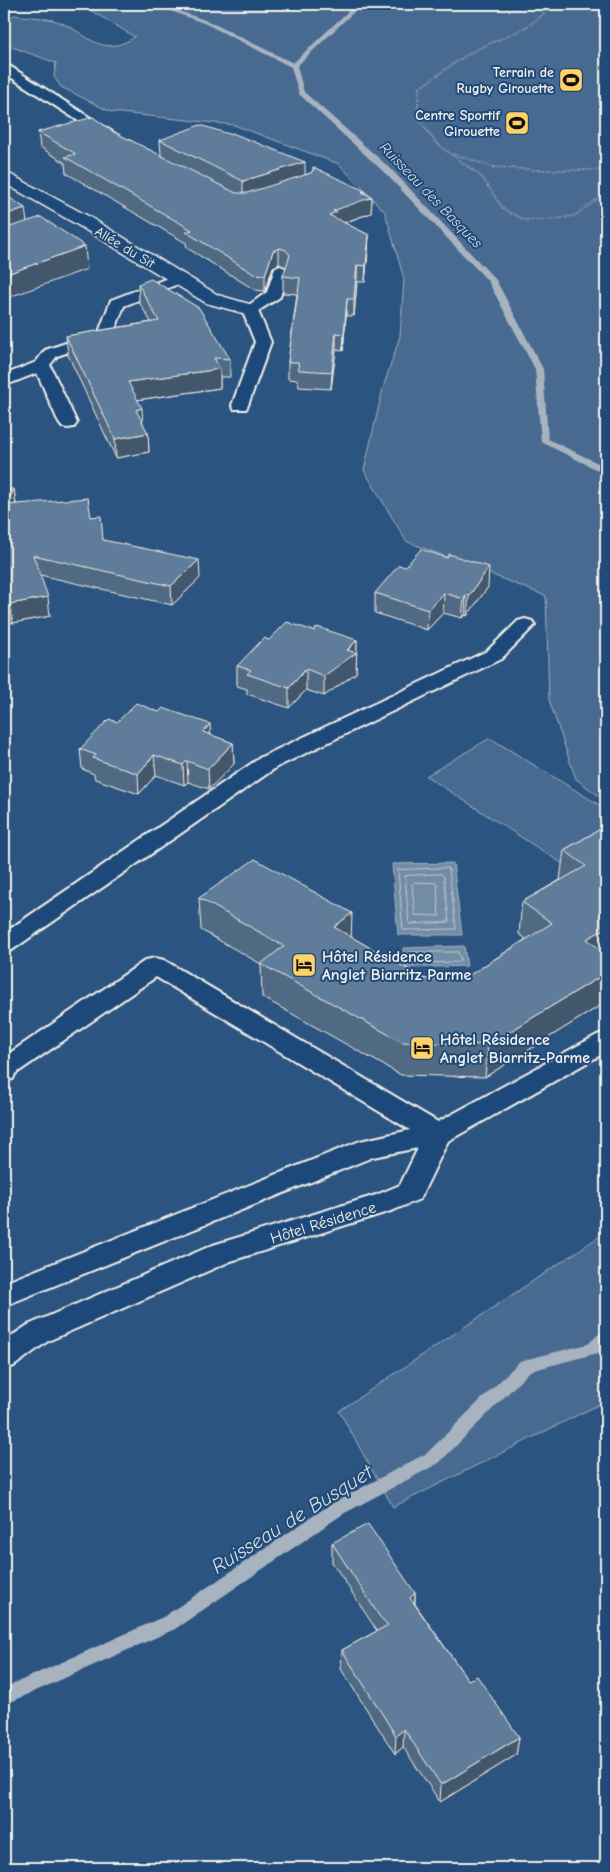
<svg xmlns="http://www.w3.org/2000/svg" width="610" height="1872" viewBox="0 0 610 1872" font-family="'Comic Neue',sans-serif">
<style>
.green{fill:#496b90;stroke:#9eaebc}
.water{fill:#738ca6;stroke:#a7b4c0}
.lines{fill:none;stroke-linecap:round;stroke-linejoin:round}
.shore{stroke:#c0c9ce;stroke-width:1}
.stream{fill:#a7b4c0;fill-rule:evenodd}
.lane-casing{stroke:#f4f1e8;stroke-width:4}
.street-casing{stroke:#f4f1e8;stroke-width:3}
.path{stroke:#f4f1e8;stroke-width:2;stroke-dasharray:0.5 2;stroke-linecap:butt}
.lane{fill:#1f4a7a;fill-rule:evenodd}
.street{fill:#1f4a7a;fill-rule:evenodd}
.wall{fill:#516a84;stroke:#f4f1e8}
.shaded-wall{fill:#42566c;stroke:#f4f1e8}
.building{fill:#5e7b9a;stroke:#f4f1e8}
.labels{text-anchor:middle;stroke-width:4;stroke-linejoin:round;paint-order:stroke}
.far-poi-label{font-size:14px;font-weight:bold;fill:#f4f1e8;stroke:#1f4a7a;text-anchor:end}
.far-street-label{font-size:14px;fill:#f4f1e8;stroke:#1f4a7a}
.far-water-label{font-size:15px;font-style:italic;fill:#dadddb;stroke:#1f4a7a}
.poi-label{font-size:16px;font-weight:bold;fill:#f4f1e8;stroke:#1f4a7a;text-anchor:start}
.street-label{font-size:16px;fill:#f4f1e8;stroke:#1f4a7a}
.near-water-label{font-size:21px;font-style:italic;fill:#dadddb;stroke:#1f4a7a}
</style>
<rect width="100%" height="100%" fill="#2c5481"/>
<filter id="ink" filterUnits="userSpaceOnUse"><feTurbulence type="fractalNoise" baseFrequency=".02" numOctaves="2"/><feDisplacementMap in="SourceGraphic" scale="10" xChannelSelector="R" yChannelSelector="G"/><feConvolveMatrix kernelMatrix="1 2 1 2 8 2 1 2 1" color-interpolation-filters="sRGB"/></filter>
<g filter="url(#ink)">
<path class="green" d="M 80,4 L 606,4 L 606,801 L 576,779 L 549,700 L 546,596 L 406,541 L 364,470 L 383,388 L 400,336 L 404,279 L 385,212 L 339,164 L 234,125 L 111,112 L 61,87 L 54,77 L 56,63 L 4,44 L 4,23 L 14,15 C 27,17 41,17 53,20 C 87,29 97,61 135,37 Z
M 490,738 L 606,809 L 606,839 L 566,866 L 426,776 Z
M 606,1232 L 606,1401 L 393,1507 L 339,1411 Z"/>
<path class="water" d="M 453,863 L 462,935 L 398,935 L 392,864 Z
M 464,946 L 467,966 L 405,968 L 403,948 Z"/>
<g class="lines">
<path class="shore" d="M 447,868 L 449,870 L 456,929 L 403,930 L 398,870 Z
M 441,874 L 444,877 L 449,922 L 409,924 L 405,876 Z
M 415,882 L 437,883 L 439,916 L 415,915 L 412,885 Z
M 411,952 L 458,952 L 461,960 L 458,962 L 411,963 L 408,955 Z"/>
<path class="stream" d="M 152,4 L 160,4 L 210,22 L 293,63 L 356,4 L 362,4 L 297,66 L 304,92 L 392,170 L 496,280 L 543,369 L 548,439 L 606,467 L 606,474 L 541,442 L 535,369 L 488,281 L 386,174 L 299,94 L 291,67 L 206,24 Z
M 606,1330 L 606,1346 L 598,1353 L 530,1371 L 439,1463 L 343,1514 L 175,1629 L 4,1705 L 4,1688 L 163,1617 L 331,1504 L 427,1453 L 520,1361 L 588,1344 L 601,1332 Z"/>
<defs>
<path id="lane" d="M 4,64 L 8,65 L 120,137 L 113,141 L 108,140 L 4,73 Z
M 280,266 L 285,268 L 288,271 L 280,297 L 258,311 L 271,342 L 248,405 L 246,409 L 234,409 L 232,405 L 255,342 L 242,310 L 267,292 L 275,268 Z
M 178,274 L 183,276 L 186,279 L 183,282 L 124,306 L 112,338 L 57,356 L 50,365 L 77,423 L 74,427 L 68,428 L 62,427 L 59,423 L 37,373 L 4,386 L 4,375 L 36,362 L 45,350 L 99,332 L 111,300 Z
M 525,619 L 532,621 L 535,625 L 501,659 L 277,767 L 12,950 L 4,952 L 4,933 L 261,757 L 487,651 L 518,621 Z
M 155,958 L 164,960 L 438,1122 L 597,1035 L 606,1032 L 606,1052 L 448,1141 L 420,1199 L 394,1210 L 231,1261 L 48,1341 L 14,1366 L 4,1369 L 4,1341 L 28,1325 L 213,1245 L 376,1195 L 400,1185 L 418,1148 L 373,1157 L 4,1306 L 4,1283 L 360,1141 L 410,1130 L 156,977 L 15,1074 L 13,1079 L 4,1081 L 4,1057 L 146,960 Z"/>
<path id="street" d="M 4,171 L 88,216 L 218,295 L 256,306 L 259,310 L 256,314 L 250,315 L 206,303 L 76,224 L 4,183 Z"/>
</defs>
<use href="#lane" class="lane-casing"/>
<use href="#street" class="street-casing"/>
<path class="path" d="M 552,4 C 532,31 502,36 474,51 C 454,62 437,76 419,88 L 417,117 L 436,143 L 482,177 L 503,209 L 524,220 L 549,220 L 574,216 L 606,193
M 454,154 L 493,167 L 536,170 L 606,170"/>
<use href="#lane" class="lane"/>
<use href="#street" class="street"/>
</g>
<path class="wall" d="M 112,131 L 161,156 L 160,140 L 305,175 L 311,173 L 313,170 L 313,167 L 372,197 L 371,213 L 344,223 L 369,235 L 368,251 L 365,282 L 357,282 L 354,316 L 346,316 L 343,351 L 336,350 L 331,389 L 299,387 L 298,380 L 288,379 L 288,362 L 297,294 L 283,293 L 283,276 L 286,267 L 279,264 L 273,267 L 265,291 L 255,290 L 187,248 L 186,243 L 66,173 L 65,163 L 40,147 L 38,132 Z
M 138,284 L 230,359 L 230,377 L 220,377 L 220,388 L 137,400 L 142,423 L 148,433 L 149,452 L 116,458 L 68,355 L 66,336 L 151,322 L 139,302 Z
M 14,489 L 16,504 L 91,517 L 103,540 L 200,578 L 172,605 L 40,575 L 50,616 L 13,623 L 4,620 L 4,490 Z
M 488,587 L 467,616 L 465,615 L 462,618 L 443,613 L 427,630 L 375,613 L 375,593 Z
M 314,631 L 357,640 L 356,673 L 324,696 L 306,690 L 289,708 L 247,694 L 247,689 L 237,686 L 237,666 L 269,640 Z
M 117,722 L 211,735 L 233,743 L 234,764 L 209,789 L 188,782 L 184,785 L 156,775 L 139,794 L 95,779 L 94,774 L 82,769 L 80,749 Z
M 606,826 L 606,1002 L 485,1077 L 401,1075 L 262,997 L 261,964 L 201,930 L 199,898 L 351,937 L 425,979 L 465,978 L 526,939 L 519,934 L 522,902 L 560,880 L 564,850 Z
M 332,1543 L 415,1593 L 415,1604 L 468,1680 L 519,1737 L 516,1755 L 440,1802 L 403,1747 L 395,1754 L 341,1669 L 342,1650 L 377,1631 L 332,1562 Z"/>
<path class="shaded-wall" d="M 305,162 L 305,178 L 243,197 L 243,181 Z
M 365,191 L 364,200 L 372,197 L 371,213 L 337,225 L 329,215 L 333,211 Z
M 25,208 L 28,230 L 4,238 L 4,215 Z
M 369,235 L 368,251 L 365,282 L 366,266 Z
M 85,246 L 87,269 L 4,299 L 4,275 Z
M 279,248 L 279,264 L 273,267 L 265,291 L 265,275 L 273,251 Z
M 357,265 L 357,282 L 354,316 L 354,299 Z
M 347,299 L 346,316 L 343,351 L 344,334 Z
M 336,333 L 336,350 L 331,389 L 332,372 Z
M 220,369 L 220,388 L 129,401 L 128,382 Z
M 142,408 L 143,427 L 136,410 Z
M 148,433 L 149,452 L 116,458 L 115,439 Z
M 14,489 L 16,507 L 6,505 Z
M 199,560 L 200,578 L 172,605 L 171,586 Z
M 489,567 L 488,587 L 467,616 L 469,596 Z
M 444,593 L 443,613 L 427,630 L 428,610 Z
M 466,595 L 465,615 L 462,618 L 464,599 Z
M 48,597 L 50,616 L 13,623 L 10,604 Z
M 357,640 L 356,673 L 324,696 L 324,676 Z
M 306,669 L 306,690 L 289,708 L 289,688 Z
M 210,724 L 211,744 L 203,732 Z
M 233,743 L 234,764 L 209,789 L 208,769 Z
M 154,755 L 156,775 L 139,794 L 138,774 Z
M 187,761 L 188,782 L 184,785 L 183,765 Z
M 352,913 L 351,945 L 334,927 Z
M 606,928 L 606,958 L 587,939 Z
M 606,973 L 606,1002 L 485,1077 L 488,1045 Z
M 415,1593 L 414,1612 L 410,1598 Z
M 404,1729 L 403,1747 L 395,1754 L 396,1736 Z
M 519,1737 L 516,1755 L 440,1802 L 441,1785 Z"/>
<path class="building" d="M 93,117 L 112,131 L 236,193 L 247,193 L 311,173 L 314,169 L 313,167 L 365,191 L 362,192 L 372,197 L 333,211 L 337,212 L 329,215 L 369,235 L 366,266 L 357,265 L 354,299 L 347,299 L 344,334 L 336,333 L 332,372 L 299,370 L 298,362 L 288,362 L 300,278 L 283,276 L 290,255 L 286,250 L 279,248 L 273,251 L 265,275 L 254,274 L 186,232 L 192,230 L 65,157 L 76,154 L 38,132 Z
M 200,125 L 229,134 L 232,133 L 305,162 L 243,181 L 160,140 Z
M 4,194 L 25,208 L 4,215 Z
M 41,217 L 85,246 L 4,275 L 4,229 Z
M 151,279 L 199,308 L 230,359 L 214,358 L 220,369 L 128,382 L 142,408 L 136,410 L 148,433 L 115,439 L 66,336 L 159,321 L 138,284 Z
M 14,489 L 6,505 L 88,498 L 91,517 L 101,516 L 103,540 L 199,560 L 171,586 L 33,555 L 48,597 L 10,604 L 4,602 L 4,490 Z
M 421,549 L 447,558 L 449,554 L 489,567 L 469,596 L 466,595 L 464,599 L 444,593 L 428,610 L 375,593 L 399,565 L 405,567 Z
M 287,622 L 314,631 L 317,627 L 357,640 L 347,650 L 356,653 L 324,676 L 306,669 L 289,688 L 247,674 L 251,670 L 237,666 L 264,638 L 269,640 Z
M 136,703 L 159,712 L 163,708 L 210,724 L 203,732 L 233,743 L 208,769 L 187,761 L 183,765 L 154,755 L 138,774 L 93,758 L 96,755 L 80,749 L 109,719 L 117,722 Z
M 606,826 L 606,928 L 587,939 L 606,954 L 606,973 L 488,1045 L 402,1042 L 261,964 L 284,946 L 199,898 L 255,859 L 352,913 L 334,927 L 425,979 L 465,978 L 552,923 L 522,902 L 586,866 L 564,850 Z
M 368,1524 L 415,1593 L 410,1598 L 468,1680 L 477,1676 L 519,1737 L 441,1785 L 404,1729 L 396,1736 L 342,1650 L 388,1625 L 380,1617 L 332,1543 Z"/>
</g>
<defs>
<symbol id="stadium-square" viewBox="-11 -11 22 22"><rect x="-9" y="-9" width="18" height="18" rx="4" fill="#ffd166" stroke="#1f4a7a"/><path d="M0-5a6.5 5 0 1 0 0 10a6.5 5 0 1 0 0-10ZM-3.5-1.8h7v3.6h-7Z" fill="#111"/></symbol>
<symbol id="hotel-square" viewBox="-11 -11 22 22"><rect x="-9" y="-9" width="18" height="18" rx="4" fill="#ffd166" stroke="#1f4a7a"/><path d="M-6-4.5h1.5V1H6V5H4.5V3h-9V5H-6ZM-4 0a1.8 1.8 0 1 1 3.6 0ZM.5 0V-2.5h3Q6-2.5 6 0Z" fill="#111"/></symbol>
</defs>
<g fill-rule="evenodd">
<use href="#stadium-square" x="557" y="66" width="28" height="28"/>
<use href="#stadium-square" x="503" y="109" width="28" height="28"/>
<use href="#hotel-square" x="290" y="951" width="28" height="28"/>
<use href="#hotel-square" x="408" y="1034" width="28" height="28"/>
</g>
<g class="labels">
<g class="far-poi-label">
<text x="554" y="77">Terrain de<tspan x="554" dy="16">Rugby Girouette</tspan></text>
<text x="500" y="120">Centre Sportif<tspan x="500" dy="16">Girouette</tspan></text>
</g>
<g class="far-street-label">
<text transform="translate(125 247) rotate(31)" y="5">Allée du Sit</text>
</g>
<g class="far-water-label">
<text transform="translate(431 195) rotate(46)" y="5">Ruisseau des Basques</text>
</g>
<g class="poi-label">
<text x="322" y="962">Hôtel Résidence<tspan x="322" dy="18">Anglet Biarritz Parme</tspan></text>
<text x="440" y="1045">Hôtel Résidence<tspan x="440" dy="18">Anglet Biarritz-Parme</tspan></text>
</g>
<g class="street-label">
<text transform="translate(323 1222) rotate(-17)" y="6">Hôtel Résidence</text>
</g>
<g class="near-water-label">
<text transform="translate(292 1519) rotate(-32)" y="7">Ruisseau de Busquet</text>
</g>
</g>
<rect width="610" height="1872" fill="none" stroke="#1f4a7a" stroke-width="20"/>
<rect x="10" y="10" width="590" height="1852" fill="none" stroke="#f4f1e8" stroke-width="2" filter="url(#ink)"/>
</svg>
